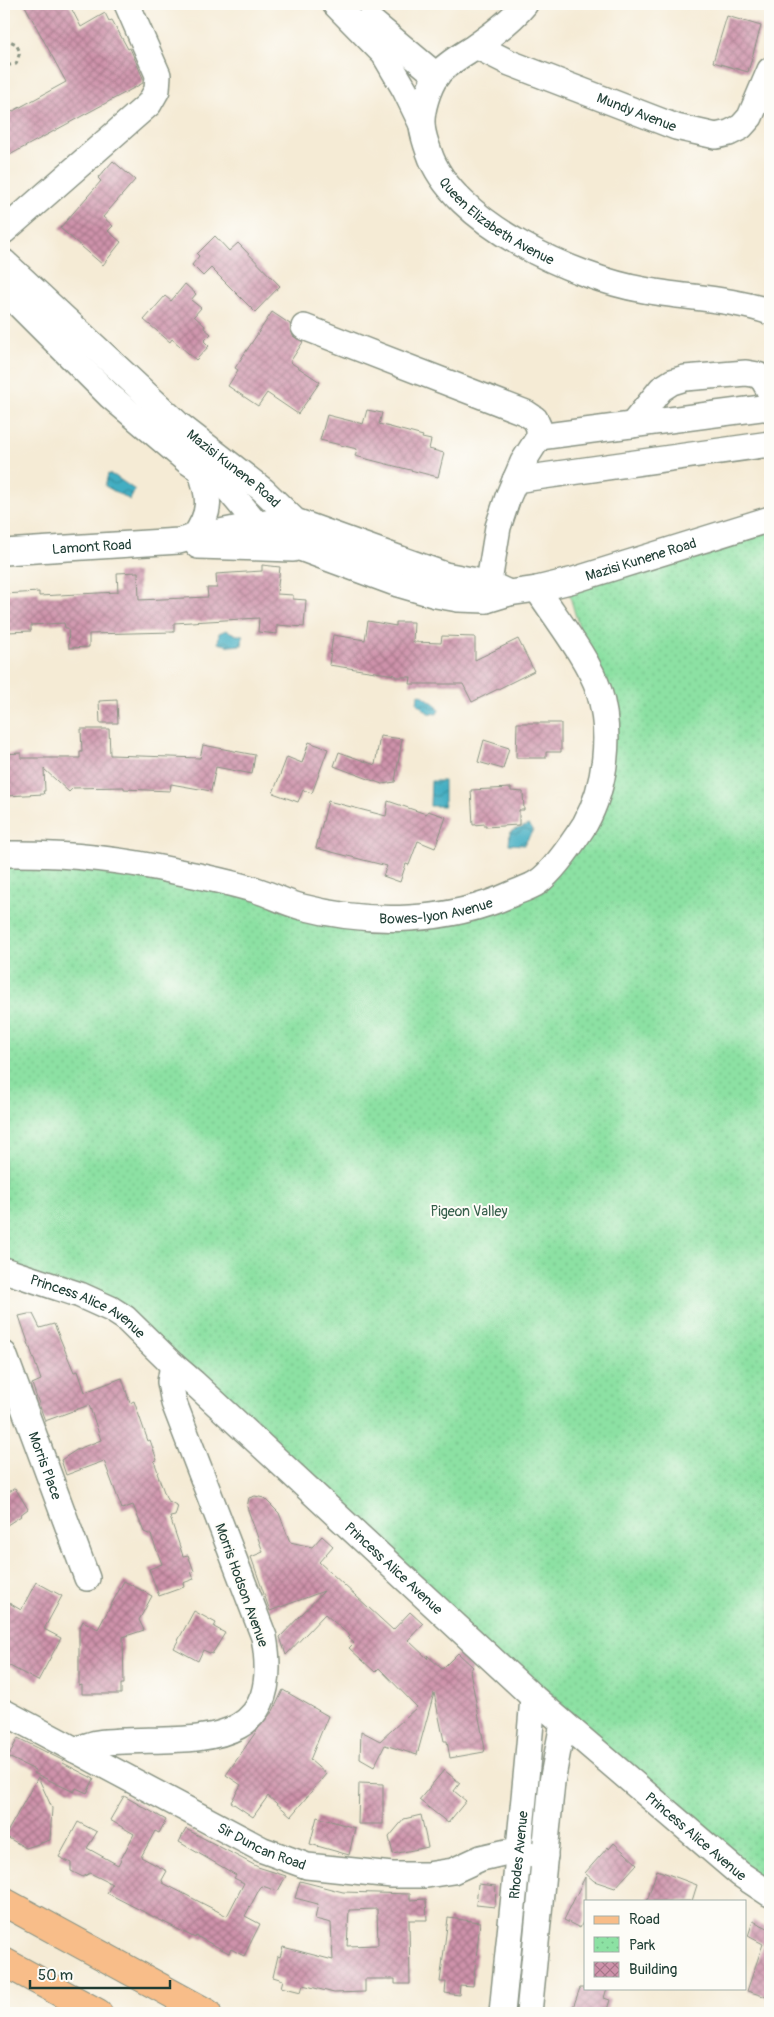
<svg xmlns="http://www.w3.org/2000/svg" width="774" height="2017" viewBox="0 0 774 2017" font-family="Pangolin,sans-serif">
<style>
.park{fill:url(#park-dots);stroke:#568f6c}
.water{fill:url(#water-waves);stroke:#31767b}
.building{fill:url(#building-cross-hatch);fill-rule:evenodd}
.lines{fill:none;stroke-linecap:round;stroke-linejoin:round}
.minor-casing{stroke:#8a9484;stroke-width:28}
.major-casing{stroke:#8a9484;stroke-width:30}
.path{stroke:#8a9484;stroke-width:3;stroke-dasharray:4 4;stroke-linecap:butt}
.minor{stroke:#fff;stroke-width:25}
.major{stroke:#f8bd89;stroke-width:28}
.labels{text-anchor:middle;stroke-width:4;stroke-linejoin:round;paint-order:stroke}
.street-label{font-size:14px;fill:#1f3d34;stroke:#fdfcf7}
.park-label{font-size:14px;fill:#355e4a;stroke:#fdfcf7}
</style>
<defs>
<pattern id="park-dots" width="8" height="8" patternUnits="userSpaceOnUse" patternTransform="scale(1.25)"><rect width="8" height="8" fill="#8ce1a3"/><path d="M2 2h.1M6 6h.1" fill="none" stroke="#78c28d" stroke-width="1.8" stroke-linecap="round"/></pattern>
<pattern id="water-waves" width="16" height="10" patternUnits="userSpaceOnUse" patternTransform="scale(1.25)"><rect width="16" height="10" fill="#43aec2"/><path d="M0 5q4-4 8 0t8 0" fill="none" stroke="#378f9e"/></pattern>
<pattern id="building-cross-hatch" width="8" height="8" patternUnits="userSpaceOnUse" patternTransform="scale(1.25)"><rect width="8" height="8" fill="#ce92aa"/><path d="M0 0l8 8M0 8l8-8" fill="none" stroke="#a7788b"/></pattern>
</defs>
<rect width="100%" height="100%" fill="#fdfcf7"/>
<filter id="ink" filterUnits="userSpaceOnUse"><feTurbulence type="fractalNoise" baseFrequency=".02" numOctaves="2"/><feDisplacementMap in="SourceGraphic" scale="10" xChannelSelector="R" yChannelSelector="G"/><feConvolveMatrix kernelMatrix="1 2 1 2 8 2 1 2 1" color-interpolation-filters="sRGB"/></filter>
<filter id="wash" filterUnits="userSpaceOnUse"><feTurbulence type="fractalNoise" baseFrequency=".0096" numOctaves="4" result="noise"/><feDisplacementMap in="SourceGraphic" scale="20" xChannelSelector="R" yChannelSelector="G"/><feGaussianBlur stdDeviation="1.12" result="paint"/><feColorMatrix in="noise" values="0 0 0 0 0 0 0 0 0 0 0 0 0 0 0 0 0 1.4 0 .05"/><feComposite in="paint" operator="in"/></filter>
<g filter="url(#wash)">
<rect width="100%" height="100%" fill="#f5ebd5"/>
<path class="park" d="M 770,516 L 770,1888 L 535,1691 L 142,1324 L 4,1264 L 4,851 L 256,893 L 408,915 L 511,892 L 571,842 L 598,770 L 591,669 L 565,579 Z"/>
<path class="water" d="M 108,474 L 115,476 L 135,490 L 130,500 L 105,486 Z
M 226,630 L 237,635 L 243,635 L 242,645 L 230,646 L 218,643 L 219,633 Z
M 421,694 L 436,705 L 439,710 L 437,714 L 428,713 L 417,703 L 418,695 Z
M 431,781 L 444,781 L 444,806 L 430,806 Z
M 529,825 L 533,830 L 524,845 L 509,844 L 510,833 L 514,830 Z"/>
<g id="blocks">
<path class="building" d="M 24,4 L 69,4 L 81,27 L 105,13 L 109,21 L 112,20 L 128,49 L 130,48 L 143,78 L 143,83 L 4,158 L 4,116 L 66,82 Z
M 727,16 L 761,26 L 748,72 L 713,62 Z
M 113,161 L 135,180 L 103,217 L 113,226 L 108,231 L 121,242 L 103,265 L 60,228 L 101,181 L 98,178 Z
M 215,236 L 229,251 L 238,243 L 280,286 L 255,312 L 211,268 L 203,276 L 192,265 L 199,256 L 197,254 Z
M 185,284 L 196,294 L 191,300 L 201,308 L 194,316 L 205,326 L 204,328 L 211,334 L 204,341 L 209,346 L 196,360 L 172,339 L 170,342 L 144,320 L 165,296 L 171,301 Z
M 272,312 L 290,324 L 293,336 L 303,342 L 290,362 L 320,382 L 298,414 L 267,393 L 258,406 L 228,386 L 238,370 L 235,368 Z
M 367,410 L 382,413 L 379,424 L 423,436 L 422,438 L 431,440 L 429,449 L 444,453 L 438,477 L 355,456 L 357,449 L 320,440 L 327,415 L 363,424 Z
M 262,565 L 280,567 L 277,594 L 293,595 L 293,599 L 306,600 L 304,627 L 277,625 L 277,634 L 258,632 L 259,618 L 174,623 L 174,632 L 89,634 L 89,647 L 69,648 L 68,628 L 65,628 L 64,623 L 31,625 L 31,631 L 7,632 L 6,627 L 4,627 L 4,594 L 39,592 L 39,596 L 118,592 L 117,573 L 138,572 L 139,600 L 208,597 L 207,588 L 217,588 L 216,574 L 262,571 Z
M 368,621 L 396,626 L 396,622 L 414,622 L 413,642 L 441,643 L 442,636 L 475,637 L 475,660 L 518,639 L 534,671 L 472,702 L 463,684 L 410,684 L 411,677 L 395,677 L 395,675 L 329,665 L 333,635 L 365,640 Z
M 117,700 L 118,723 L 100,723 L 99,701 Z
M 517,723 L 561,723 L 561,752 L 546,752 L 546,758 L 516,758 Z
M 81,729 L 109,729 L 110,755 L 200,758 L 203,745 L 255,755 L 252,774 L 216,767 L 211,791 L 171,784 L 170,791 L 124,789 L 124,787 L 73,788 L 69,792 L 44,769 L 45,791 L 43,791 L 44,794 L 6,796 L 6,793 L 4,793 L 4,754 L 21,753 L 21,758 L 80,758 L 80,752 L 82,752 Z
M 380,736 L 402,739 L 395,782 L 382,784 L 334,766 L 339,752 L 375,765 Z
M 484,740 L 509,748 L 503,769 L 478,762 Z
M 309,742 L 328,749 L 312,793 L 303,790 L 298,802 L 273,793 L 287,757 L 302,763 Z
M 511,788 L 511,791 L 523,792 L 524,810 L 519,810 L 519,825 L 485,827 L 485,824 L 473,825 L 471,790 Z
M 328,801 L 386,816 L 388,801 L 426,814 L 428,811 L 446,817 L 435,848 L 418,841 L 409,865 L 406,864 L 400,882 L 383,876 L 387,866 L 316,848 Z
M 28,1314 L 33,1314 L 40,1328 L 54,1324 L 74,1372 L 78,1371 L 85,1392 L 122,1378 L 130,1403 L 134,1401 L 148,1441 L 150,1440 L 157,1460 L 154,1461 L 158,1472 L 157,1473 L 167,1500 L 178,1506 L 175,1516 L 170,1517 L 183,1556 L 188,1555 L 194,1571 L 191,1572 L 194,1579 L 183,1583 L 184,1587 L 159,1596 L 149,1569 L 162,1564 L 151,1535 L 144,1532 L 133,1505 L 122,1509 L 104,1461 L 66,1475 L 61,1460 L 78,1449 L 101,1440 L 89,1405 L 45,1421 L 32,1384 L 41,1380 L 19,1316 Z
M 15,1488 L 28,1509 L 20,1515 L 21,1516 L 4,1527 L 4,1490 L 6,1494 Z
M 255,1496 L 264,1498 L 279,1513 L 290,1542 L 312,1547 L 322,1536 L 333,1546 L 319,1562 L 393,1630 L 410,1612 L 423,1624 L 408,1640 L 428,1659 L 427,1655 L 442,1669 L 458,1653 L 473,1667 L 470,1671 L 485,1749 L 484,1752 L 450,1758 L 447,1741 L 444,1741 L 434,1693 L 417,1755 L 385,1745 L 374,1767 L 360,1759 L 361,1731 L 380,1741 L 417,1707 L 379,1668 L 375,1672 L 349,1648 L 354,1643 L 348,1638 L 350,1636 L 325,1614 L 286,1655 L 280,1637 L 324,1591 L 270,1611 L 251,1557 L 263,1552 L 247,1507 L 249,1498 Z
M 124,1581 L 152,1596 L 139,1620 L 144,1630 L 123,1637 L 124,1684 L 121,1684 L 121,1694 L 82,1694 L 82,1685 L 79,1686 L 79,1629 L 83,1621 L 98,1629 Z
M 36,1582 L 62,1596 L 44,1629 L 61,1638 L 38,1681 L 4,1663 L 4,1600 L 21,1610 Z
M 194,1611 L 216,1623 L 214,1627 L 225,1633 L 212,1654 L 203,1650 L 198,1661 L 174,1648 Z
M 283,1690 L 328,1716 L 310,1760 L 326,1774 L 291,1816 L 268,1796 L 253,1817 L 231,1802 L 241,1785 L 226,1775 L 260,1726 L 273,1711 Z
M 18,1738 L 64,1761 L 63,1763 L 94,1779 L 87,1793 L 76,1788 L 74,1792 L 34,1773 L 35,1770 L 8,1757 Z
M 444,1770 L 460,1783 L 454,1791 L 466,1801 L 448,1823 L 419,1800 Z
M 38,1777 L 52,1808 L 50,1840 L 26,1848 L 5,1836 Z
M 359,1783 L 383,1784 L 383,1824 L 358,1824 Z
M 124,1796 L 166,1820 L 159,1833 L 155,1831 L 141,1857 L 167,1871 L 162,1880 L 163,1883 L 227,1916 L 244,1883 L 234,1878 L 236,1875 L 231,1872 L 179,1842 L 186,1829 L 258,1867 L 286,1876 L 278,1891 L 262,1886 L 260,1888 L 245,1916 L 260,1924 L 244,1956 L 231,1949 L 229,1953 L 196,1936 L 195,1938 L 107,1893 L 112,1884 L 90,1873 L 83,1877 L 71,1871 L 71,1863 L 59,1857 L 78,1822 L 97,1832 L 87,1848 L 118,1865 L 134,1834 L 110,1820 Z
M 421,1815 L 428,1847 L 393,1854 L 389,1837 L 404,1819 Z
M 317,1817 L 355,1828 L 349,1855 L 310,1844 Z
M 614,1843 L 637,1864 L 615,1888 L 594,1881 L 585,1873 L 608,1847 L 609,1849 Z
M 657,1870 L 697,1885 L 692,1901 L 647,1901 Z
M 585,1877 L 585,1918 L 580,1928 L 564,1920 Z
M 300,1881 L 343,1892 L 410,1894 L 410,1900 L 426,1899 L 427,1920 L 409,1920 L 410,1984 L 395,1984 L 395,1979 L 365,1979 L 365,1992 L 334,1993 L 303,1985 L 301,1992 L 281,1987 L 283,1980 L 273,1977 L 278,1956 L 280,1957 L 283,1947 L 333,1960 L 331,1923 L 315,1919 L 318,1904 L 295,1898 ZM 377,1909 L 378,1945 L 347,1946 L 349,1910 Z
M 478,1884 L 496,1886 L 495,1907 L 476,1905 Z
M 448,1918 L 480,1922 L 473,1986 L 460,1985 L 459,1995 L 445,1993 L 446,1982 L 440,1982 Z
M 753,1921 L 770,1929 L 770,1998 L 747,1991 L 763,1944 L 748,1936 Z
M 580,1988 L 607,1988 L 604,1998 L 610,2000 L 606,2013 L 571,2013 Z"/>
</g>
</g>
<g filter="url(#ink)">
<use href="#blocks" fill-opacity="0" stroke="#8a9484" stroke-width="1"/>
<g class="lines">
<defs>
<g id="minor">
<path d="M 335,4 L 384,54 L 405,90 L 422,125"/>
<path id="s1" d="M 525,4 C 511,21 492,35 473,48 C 462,55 446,64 437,75 C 428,88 421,111 422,126 C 423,134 426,144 429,152 C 452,223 575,278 644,290 C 685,298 730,298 770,312"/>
<path d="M 370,20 L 437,76"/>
<path id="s2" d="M 476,46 L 510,63 L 676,127 L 716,136 L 729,133 L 741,127 L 750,117 L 770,70"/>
<path d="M 4,231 L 149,104 L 157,90 L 158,75 L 127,4"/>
<path id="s3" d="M 4,262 L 178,424 L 263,490 L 295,521 L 445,575 L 487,583 L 509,593"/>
<path id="s4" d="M 4,290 L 110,396 L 187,461 L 226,487 L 257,524 L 272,535 L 303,549 L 398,584 L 436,595 L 458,599 L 486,600 L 509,593 L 537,589 L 574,580 L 770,519"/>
<path d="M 304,327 L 526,413 L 535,419 L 539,428 L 539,437 L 523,462 L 508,497 L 498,527 L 486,600"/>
<path d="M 632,425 L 661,389 L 672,382 L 685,378 L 746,373 L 758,375 L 764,381 L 770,392"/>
<path d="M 539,437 L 770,407"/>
<path d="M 515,480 L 770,444"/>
<path d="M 194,537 C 212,512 210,497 200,470"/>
<path d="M 198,546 L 293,549"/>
<path id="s5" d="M 4,552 L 179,541 L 194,537 L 271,522"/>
<path id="s6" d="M 4,854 C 62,853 122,859 179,872 C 205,877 231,883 256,890 C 272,895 286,903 302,907 C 371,925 449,923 514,893 C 521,890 531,887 538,882 C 554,871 574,841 585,824 C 606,786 612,733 599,691 C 589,660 556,618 537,589"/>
<path id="s7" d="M 4,1270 L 80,1295 L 111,1309 L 125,1318 L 173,1365 L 194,1383 L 533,1697 L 740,1874 L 770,1894"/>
<path id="s8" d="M 4,1354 L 87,1578"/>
<path id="s9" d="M 4,1712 L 263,1850 L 307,1866 L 392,1875 L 427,1875 L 453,1871 L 481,1858 L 507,1852 L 545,1856"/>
<path d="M 75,1750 C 82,1748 90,1744 97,1743 C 177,1733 287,1764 264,1637 L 174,1403 L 170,1382 L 173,1365"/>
<path id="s10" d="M 502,2013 C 512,1908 525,1803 533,1697"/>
<path d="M 529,2013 L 552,1782 L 563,1723"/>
</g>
<path id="major" d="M 4,1902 L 207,2013
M 4,1962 L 98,2013"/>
</defs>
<use href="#minor" class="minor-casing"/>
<use href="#major" class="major-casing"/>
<path class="path" d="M 4,40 L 6,39 L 16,44 L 20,52 L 16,64 L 4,66"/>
<use href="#minor" class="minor"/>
<use href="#major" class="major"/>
</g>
</g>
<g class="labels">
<g class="street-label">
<text dy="5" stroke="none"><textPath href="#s2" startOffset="174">Mundy Avenue</textPath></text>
<text dy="5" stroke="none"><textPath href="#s1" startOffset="294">Queen Elizabeth Avenue</textPath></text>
<text dy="5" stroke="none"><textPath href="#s3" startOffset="309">Mazisi Kunene Road</textPath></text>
<text dy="5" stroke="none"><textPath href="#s5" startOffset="88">Lamont Road</textPath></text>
<text dy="5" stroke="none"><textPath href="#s4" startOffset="750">Mazisi Kunene Road</textPath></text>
<text dy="5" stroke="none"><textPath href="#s6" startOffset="440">Bowes-lyon Avenue</textPath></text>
<text dy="5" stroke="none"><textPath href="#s7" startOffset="92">Princess Alice Avenue</textPath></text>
<text dy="5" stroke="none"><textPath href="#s8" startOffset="119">Morris Place</textPath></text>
<text dy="5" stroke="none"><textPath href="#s7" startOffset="498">Princess Alice Avenue</textPath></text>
<text transform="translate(242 1585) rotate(70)" y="5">Morris Hodson Avenue</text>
<text dy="5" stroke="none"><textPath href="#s7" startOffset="902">Princess Alice Avenue</textPath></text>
<text dy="5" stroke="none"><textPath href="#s9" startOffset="291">Sir Duncan Road</textPath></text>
<text dy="5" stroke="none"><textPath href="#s10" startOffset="159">Rhodes Avenue</textPath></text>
</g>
<g class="park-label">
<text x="469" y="1216">Pigeon Valley</text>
</g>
</g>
<rect width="774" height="2017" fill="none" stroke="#fdfcf7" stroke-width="20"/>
<rect x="584" y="1900" width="162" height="90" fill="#fdfcf7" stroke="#a4b0a9"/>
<rect x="594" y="1916" width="25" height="8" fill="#f8bd89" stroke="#a4b0a9"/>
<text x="629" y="1924" font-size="15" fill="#1f3d34">Road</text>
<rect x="594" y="1937" width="25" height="15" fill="url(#park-dots)" stroke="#a4b0a9"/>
<text x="629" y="1950" font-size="15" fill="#1f3d34">Park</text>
<rect x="594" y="1962" width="25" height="15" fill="url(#building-cross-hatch)" stroke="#a4b0a9"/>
<text x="629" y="1974" font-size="15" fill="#1f3d34">Building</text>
<path d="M30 1980v8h140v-8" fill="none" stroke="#1f3d34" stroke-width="2.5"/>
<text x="38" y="1980" font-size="15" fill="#1f3d34" stroke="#fdfcf7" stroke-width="4" paint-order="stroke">50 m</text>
</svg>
